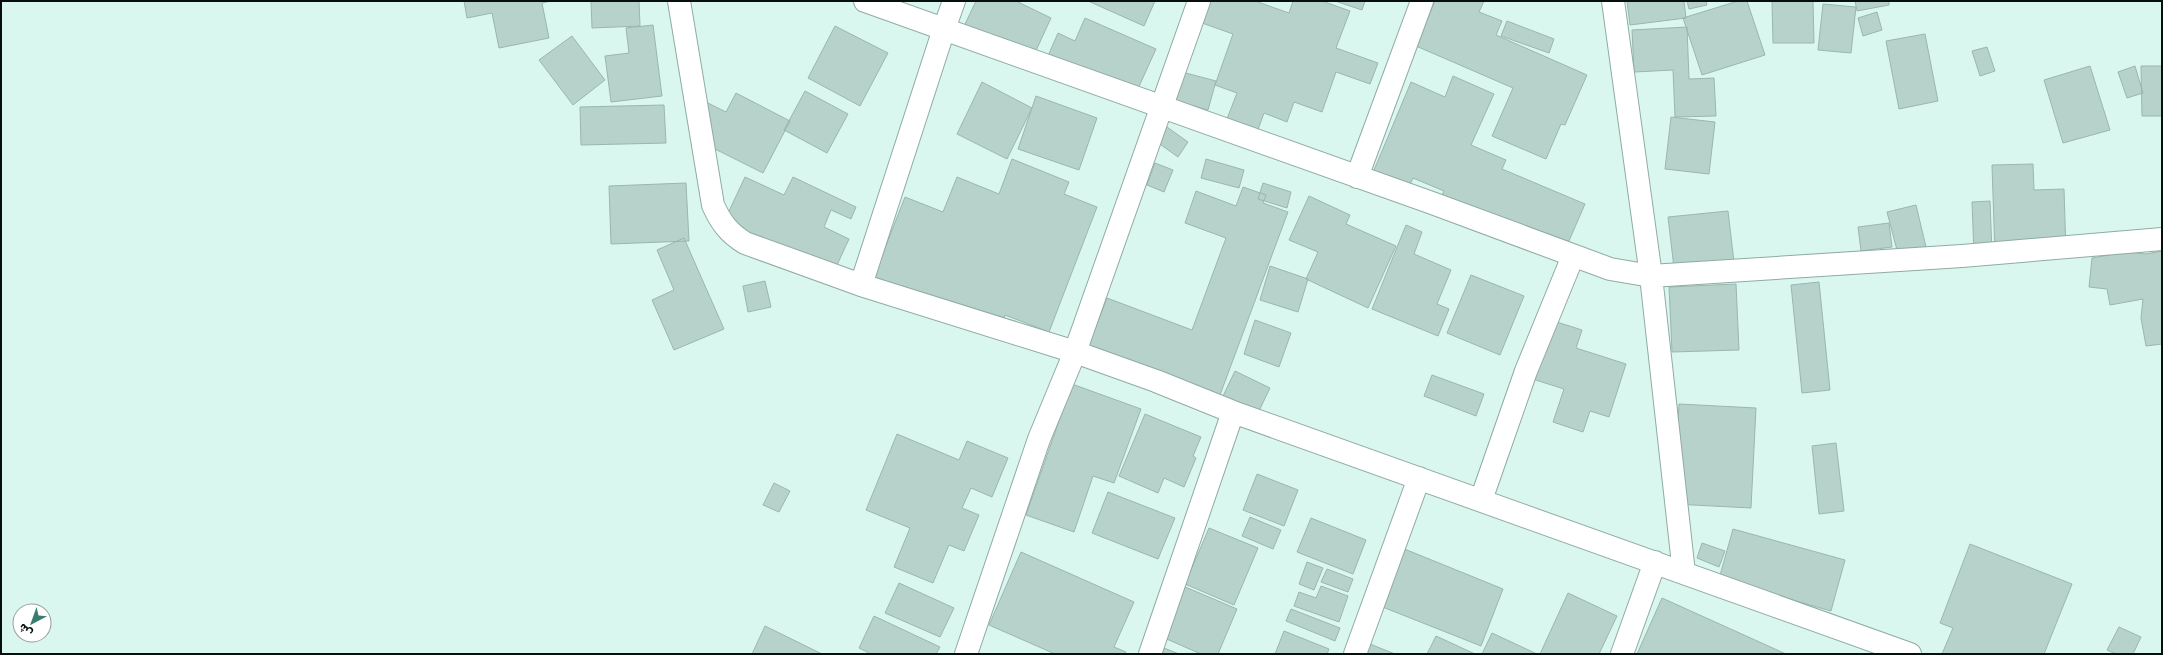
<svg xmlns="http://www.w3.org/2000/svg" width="2163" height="655" viewBox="0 0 2163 655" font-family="Rubik,'Noto Sans Arabic',sans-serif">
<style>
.building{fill:#b6d2cb;stroke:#9bb6b0}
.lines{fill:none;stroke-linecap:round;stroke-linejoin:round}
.street-casing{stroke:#90aba5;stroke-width:24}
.street{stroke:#fff;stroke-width:22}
</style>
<rect width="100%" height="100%" fill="#d9f6ef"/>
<path class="building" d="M 464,1 L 551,1 L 542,3 L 549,38 L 499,48 L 492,13 L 467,18 Z
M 591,1 L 639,1 L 640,26 L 592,28 Z
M 976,1 L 1016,1 L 1051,18 L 1034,55 L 992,35 L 983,55 L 956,43 Z
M 1088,1 L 1155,1 L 1144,26 Z
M 1210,1 L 1255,1 L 1289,13 L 1293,1 L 1322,1 L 1350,11 L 1336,48 L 1378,63 L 1370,84 L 1336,72 L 1322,112 L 1294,102 L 1287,122 L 1264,113 L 1256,135 L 1225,124 L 1237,93 L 1215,85 L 1233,34 L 1202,23 Z
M 1335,1 L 1365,1 L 1362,10 Z
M 1435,1 L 1484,1 L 1479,12 L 1502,21 L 1496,35 L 1587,75 L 1565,125 L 1561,124 L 1546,159 L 1492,136 L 1513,88 L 1416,46 Z
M 1627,1 L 1684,1 L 1686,18 L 1630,25 Z
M 1687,1 L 1706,1 L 1707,5 L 1689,9 Z
M 1738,1 L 1747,1 L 1765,55 L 1702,75 L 1683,18 Z
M 1772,1 L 1813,1 L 1814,43 L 1773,43 Z
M 1855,1 L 1889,1 L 1889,5 L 1857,11 Z
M 1823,4 L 1856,7 L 1851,53 L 1818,50 Z
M 1877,12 L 1882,30 L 1863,36 L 1858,18 Z
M 1085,18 L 1156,49 L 1131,104 L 1044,65 L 1058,33 L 1075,41 Z
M 1507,21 L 1554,39 L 1549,53 L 1501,36 Z
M 653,25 L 662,96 L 611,102 L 605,56 L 629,53 L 626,28 Z
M 835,26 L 888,53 L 860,106 L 808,78 Z
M 1687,27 L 1689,79 L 1714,78 L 1716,116 L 1675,117 L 1673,70 L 1634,72 L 1632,30 Z
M 1925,34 L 1938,101 L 1899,109 L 1886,41 Z
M 572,36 L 605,80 L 573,105 L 539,60 Z
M 1987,47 L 1995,71 L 1980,76 L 1972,51 Z
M 2090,66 L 2110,130 L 2063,143 L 2044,80 Z
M 2135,66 L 2143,93 L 2127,98 L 2118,72 Z
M 2141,66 L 2162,66 L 2162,116 L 2142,116 Z
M 1182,72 L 1216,81 L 1208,110 L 1175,101 Z
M 1453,76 L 1494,94 L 1471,145 L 1506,160 L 1502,169 L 1585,204 L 1562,257 L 1438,204 L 1444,191 L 1413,178 L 1404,197 L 1369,182 L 1411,82 L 1445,97 Z
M 982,82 L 1032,108 L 1007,159 L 957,134 Z
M 805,91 L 848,114 L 827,153 L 784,130 Z
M 736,93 L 790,121 L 763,173 L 691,137 L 708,103 L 726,112 Z
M 1036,96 L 1097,118 L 1079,170 L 1018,149 Z
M 664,105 L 666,143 L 581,145 L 580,107 Z
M 1671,117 L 1715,122 L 1709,174 L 1665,169 Z
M 1167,127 L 1188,142 L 1178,157 L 1157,142 Z
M 1012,159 L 1069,182 L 1064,194 L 1097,207 L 1049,332 L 1005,315 L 999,332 L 873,279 L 905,197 L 943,212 L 957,177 L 999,194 Z
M 1206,159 L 1244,170 L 1239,188 L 1201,178 Z
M 1155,163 L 1173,170 L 1164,192 L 1147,185 Z
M 2033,164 L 2034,190 L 2064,189 L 2066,253 L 1995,255 L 1992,165 Z
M 745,177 L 784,195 L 793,177 L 856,207 L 851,219 L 831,210 L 824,227 L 849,239 L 832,276 L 723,224 Z
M 686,183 L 689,241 L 611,244 L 609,186 Z
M 1263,183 L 1291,192 L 1287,208 L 1258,199 Z
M 1243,187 L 1266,195 L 1263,203 L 1288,212 L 1217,403 L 1086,353 L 1107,298 L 1192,330 L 1226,238 L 1185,223 L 1196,191 L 1236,206 Z
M 1309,196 L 1350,215 L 1346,224 L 1396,246 L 1368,308 L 1306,279 L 1318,252 L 1289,240 Z
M 1990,201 L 1992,253 L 1974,254 L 1972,202 Z
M 1916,205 L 1926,247 L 1898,254 L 1887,212 Z
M 1728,211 L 1734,262 L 1674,268 L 1668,217 Z
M 1889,223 L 1892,247 L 1861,251 L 1858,227 Z
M 1406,225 L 1422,232 L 1414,254 L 1451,270 L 1437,304 L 1449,309 L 1438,336 L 1372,309 Z
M 684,238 L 724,329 L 674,350 L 652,300 L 674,290 L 657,250 Z
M 2162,251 L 2162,344 L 2146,346 L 2141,318 L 2143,299 L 2110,305 L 2107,289 L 2089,287 L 2092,258 L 2127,252 L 2146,254 Z
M 1270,266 L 1308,279 L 1298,312 L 1260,300 Z
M 1471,275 L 1524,296 L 1500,355 L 1447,333 Z
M 765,281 L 771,307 L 748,312 L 743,286 Z
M 1819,282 L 1830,390 L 1802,393 L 1791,285 Z
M 1736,284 L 1739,350 L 1672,352 L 1669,287 Z
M 1541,317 L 1582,330 L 1576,348 L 1626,364 L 1609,417 L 1590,411 L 1583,432 L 1553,422 L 1564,389 L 1523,376 Z
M 1255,320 L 1291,333 L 1279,367 L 1244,354 Z
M 1235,371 L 1270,388 L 1258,413 L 1223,396 Z
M 1432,375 L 1484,394 L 1476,416 L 1424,396 Z
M 1072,384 L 1141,409 L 1114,483 L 1093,476 L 1074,532 L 1026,515 Z
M 1679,404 L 1756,408 L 1751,508 L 1674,504 Z
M 1145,414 L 1201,437 L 1193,456 L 1196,458 L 1184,487 L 1164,478 L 1158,493 L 1119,476 Z
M 897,434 L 959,460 L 967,441 L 1008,458 L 992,497 L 971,488 L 962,508 L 979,515 L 964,551 L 949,545 L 933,583 L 894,567 L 910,528 L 866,510 Z
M 1836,443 L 1844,511 L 1819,514 L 1812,446 Z
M 1257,474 L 1298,490 L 1284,526 L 1243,510 Z
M 774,483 L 790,491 L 779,512 L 763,505 Z
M 1108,492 L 1175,518 L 1158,559 L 1092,533 Z
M 1250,517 L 1281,530 L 1273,549 L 1242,536 Z
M 1311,518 L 1366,540 L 1353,574 L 1297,552 Z
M 1209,528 L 1258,548 L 1234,605 L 1185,584 Z
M 1733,529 L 1845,560 L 1831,611 L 1719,579 Z
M 1702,543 L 1725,551 L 1719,567 L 1697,558 Z
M 1970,544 L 2072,584 L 2044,654 L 1942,654 L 1953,628 L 1940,623 Z
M 1402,548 L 1503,589 L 1481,646 L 1380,606 Z
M 1021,552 L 1134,602 L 1114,647 L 1126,652 L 1125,654 L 1055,654 L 989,625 Z
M 1307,562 L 1323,568 L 1314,590 L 1299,584 Z
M 1327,569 L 1353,579 L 1348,592 L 1321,582 Z
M 899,583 L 954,608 L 940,637 L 885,613 Z
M 1183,586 L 1237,609 L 1218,654 L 1201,654 L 1162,637 Z
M 1321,586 L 1348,596 L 1339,622 L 1294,606 L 1299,592 L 1316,598 Z
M 1568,593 L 1617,616 L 1599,654 L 1540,654 Z
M 1662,598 L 1786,654 L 1637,654 Z
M 1291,609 L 1340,628 L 1335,641 L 1286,621 Z
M 874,616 L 940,647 L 936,654 L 871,654 L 859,648 Z
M 765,626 L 822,654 L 752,654 Z
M 2119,627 L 2141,637 L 2133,654 L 2116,654 L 2107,650 Z
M 1284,631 L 1329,649 L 1327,654 L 1275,654 Z
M 1492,633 L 1537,654 L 1482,654 Z
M 1436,636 L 1475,654 L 1427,654 Z
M 1370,644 L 1395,654 L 1366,654 Z
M 1164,648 L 1179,654 L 1161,654 Z"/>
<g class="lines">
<defs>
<path id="street" d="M 679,1 L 713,205 C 721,223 729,233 745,243 L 861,285 L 1075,352 L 1156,381 L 1233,412 L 1910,654
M 865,1 L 1432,203 L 1610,269 L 1651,276 L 1962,256 L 2162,239
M 1613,1 L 1651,276 L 1684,573
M 1357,177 L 1422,1
M 861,285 L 944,29 L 954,1
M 1481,500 L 1526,371 L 1573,256
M 966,654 L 1039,439 L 1075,352 L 1199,1
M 1150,654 L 1233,412
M 1355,654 L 1419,478
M 1622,654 L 1655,562"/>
</defs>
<use href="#street" class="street-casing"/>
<use href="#street" class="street"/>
</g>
<rect width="2163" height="655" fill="none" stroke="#060f0d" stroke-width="4"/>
<g transform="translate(32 623) rotate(221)"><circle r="19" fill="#ffffff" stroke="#9b9f9e"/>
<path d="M0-3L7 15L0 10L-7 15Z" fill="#397d71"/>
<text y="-6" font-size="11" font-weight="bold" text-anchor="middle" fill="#060f0d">ش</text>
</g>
</svg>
